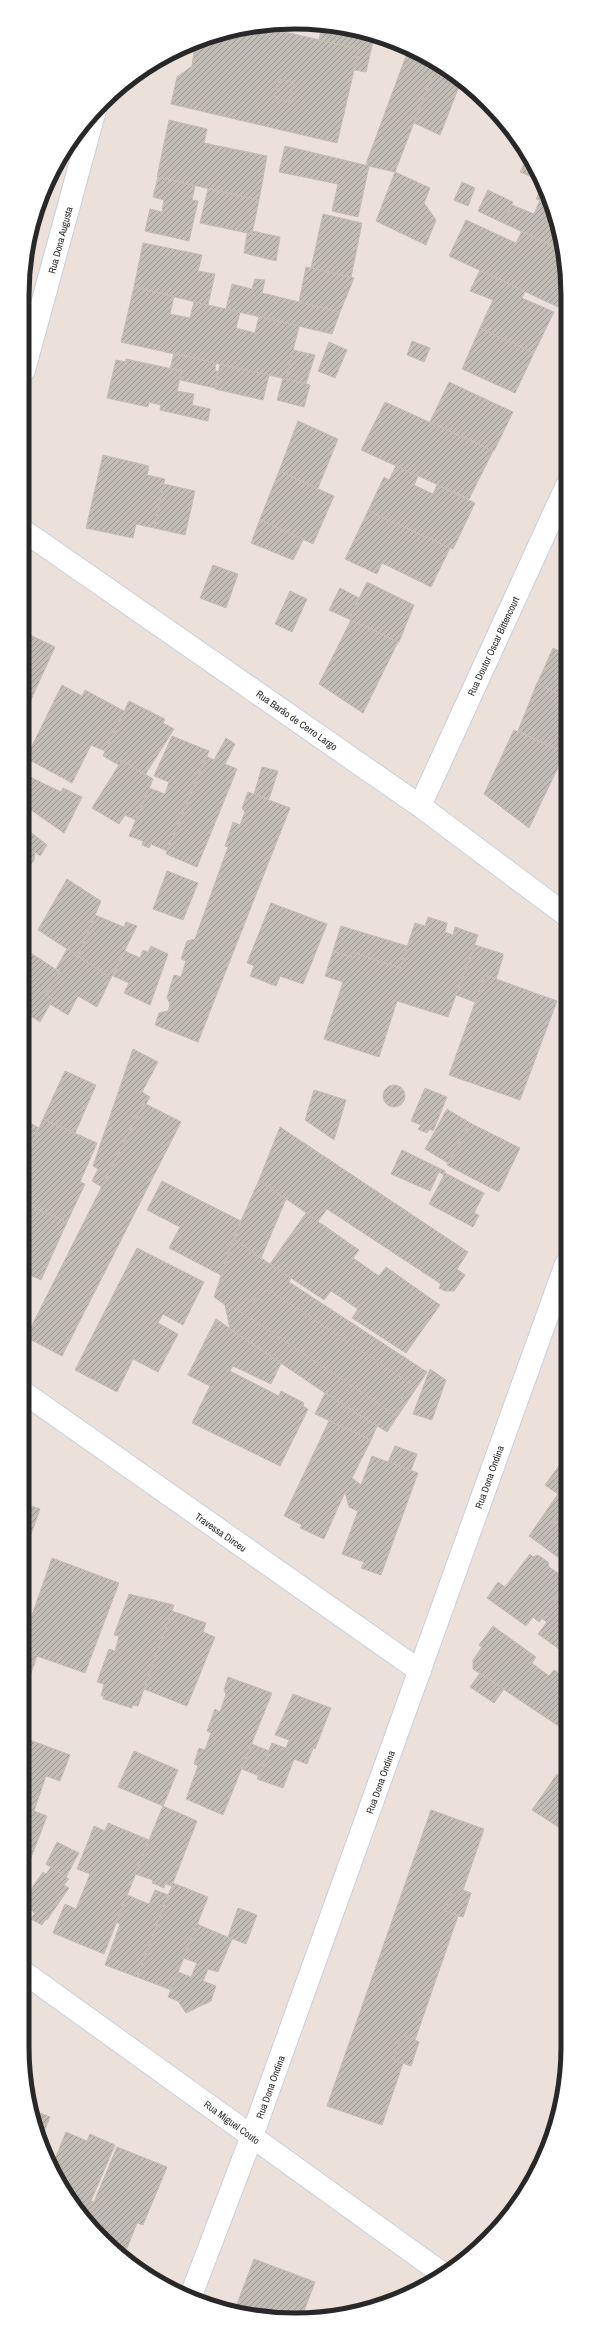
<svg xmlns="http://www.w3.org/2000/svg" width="590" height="2342" viewBox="0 0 590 2342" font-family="'Archivo Narrow',sans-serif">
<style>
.building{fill:url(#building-hatch);stroke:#c6bcb4}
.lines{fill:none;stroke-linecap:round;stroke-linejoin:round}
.street-casing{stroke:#c8cfda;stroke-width:24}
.secondary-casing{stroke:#c8cfda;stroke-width:24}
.street{stroke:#fff;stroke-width:22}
.secondary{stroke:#fff;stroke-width:22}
.labels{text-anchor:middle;stroke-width:3;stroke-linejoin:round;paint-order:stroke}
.street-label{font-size:10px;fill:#282828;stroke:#fff}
.rim{fill:none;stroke:#282828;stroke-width:5}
</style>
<defs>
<pattern id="building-hatch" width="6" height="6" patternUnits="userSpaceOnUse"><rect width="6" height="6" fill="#c2bcb6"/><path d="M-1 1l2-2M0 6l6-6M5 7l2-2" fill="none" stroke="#9e9994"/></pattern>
</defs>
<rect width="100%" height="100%" fill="#ebe0da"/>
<path class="building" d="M 322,24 L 335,26 L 374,37 L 366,72 L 354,70 L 359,49 L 319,40 Z
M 259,26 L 359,49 L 337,143 L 171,104 L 177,77 L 192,66 L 194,52 L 190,44 L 225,31 Z
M 409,48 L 416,50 L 436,65 L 395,172 L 369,166 L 366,164 Z
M 436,65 L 451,76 L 450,79 L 434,71 Z
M 434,71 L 460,84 L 440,135 L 414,123 Z
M 279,79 L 294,82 L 289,102 L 275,98 Z
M 169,120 L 207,129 L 204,143 L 267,156 L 259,200 L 157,177 Z
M 285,146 L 369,166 L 358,217 L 332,211 L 338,184 L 279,172 Z
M 528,157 L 540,174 L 542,181 L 520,172 Z
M 395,172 L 430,188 L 424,203 L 436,220 L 426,245 L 376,221 Z
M 158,177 L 195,186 L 192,200 L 198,201 L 189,241 L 145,231 L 150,209 L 162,212 L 164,200 L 153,197 Z
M 462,182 L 475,188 L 468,206 L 454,200 Z
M 543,183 L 559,239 L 552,236 L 548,244 L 503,223 L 512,205 L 534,214 L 540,200 L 536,199 Z
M 208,189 L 259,200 L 252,234 L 200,223 Z
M 488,190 L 513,202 L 503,223 L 478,211 Z
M 323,214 L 362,223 L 351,277 L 311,268 Z
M 466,220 L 516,243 L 522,231 L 563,251 L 564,256 L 561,263 L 566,266 L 566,291 L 558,307 L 449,256 Z
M 252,231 L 280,237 L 276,261 L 244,253 L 247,234 L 252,234 Z
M 552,236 L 559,239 L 563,251 L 548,244 Z
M 143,243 L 202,255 L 198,271 L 215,274 L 208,305 L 134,287 Z
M 306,267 L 354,278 L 340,312 L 299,302 Z
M 480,270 L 525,291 L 522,298 L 554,312 L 534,353 L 480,328 L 493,300 L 470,291 Z
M 255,279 L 265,280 L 262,293 L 340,312 L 332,334 L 226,309 L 232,284 L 252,289 Z
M 134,287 L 174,296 L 170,314 L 190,318 L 194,302 L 240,312 L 236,328 L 255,333 L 259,316 L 299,326 L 286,379 L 121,342 Z
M 480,328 L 534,353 L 515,393 L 462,369 Z
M 412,341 L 430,348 L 424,362 L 407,355 Z
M 329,342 L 347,350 L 335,378 L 318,371 Z
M 293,350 L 315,355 L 306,384 L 286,379 Z
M 174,353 L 216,363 L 215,371 L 218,371 L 215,388 L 180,380 L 182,371 L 170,369 Z
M 126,359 L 182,371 L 177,391 L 194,394 L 192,405 L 210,409 L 208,421 L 160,410 L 161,405 L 149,402 L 148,407 L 107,398 L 116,360 L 126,362 Z
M 220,364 L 269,375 L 263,400 L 215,389 Z
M 283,378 L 310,385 L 304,407 L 277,400 Z
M 449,382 L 513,412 L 494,451 L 430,422 Z
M 385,402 L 493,451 L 469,499 L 361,450 Z
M 298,421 L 338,439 L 318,488 L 279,471 Z
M 103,455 L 149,466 L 147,475 L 165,479 L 154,528 L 136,524 L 133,538 L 86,528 Z
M 396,466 L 418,476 L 414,485 L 433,494 L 437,485 L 475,503 L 453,549 L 368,511 L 384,477 L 389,480 Z
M 279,471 L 334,496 L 313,544 L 260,519 Z
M 164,484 L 195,491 L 185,535 L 154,528 Z
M 368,511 L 450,548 L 431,587 L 382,563 L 377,574 L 345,559 Z
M 260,519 L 303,540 L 293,560 L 251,543 Z
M 213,565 L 238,574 L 226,608 L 200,598 Z
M 367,582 L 414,605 L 399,642 L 349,619 Z
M 340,588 L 359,598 L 349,619 L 329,610 Z
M 290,591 L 307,599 L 292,632 L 275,624 Z
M 351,620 L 398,642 L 363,713 L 319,684 Z
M 24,632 L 55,647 L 24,715 Z
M 553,648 L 566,654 L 566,697 L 537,684 Z
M 537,683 L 566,697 L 566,753 L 518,731 Z
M 62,685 L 82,696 L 85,690 L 124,711 L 105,751 L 91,745 L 72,783 L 26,758 Z
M 129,701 L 165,719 L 163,723 L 174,729 L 145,775 L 122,760 L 119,765 L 103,756 Z
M 514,730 L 565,753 L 529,828 L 484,794 Z
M 172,736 L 209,751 L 167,851 L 151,844 L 149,848 L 142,845 L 143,841 L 129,836 L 149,788 L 165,794 L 169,782 L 154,776 Z
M 226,738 L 235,744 L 225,764 L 237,769 L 197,867 L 166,854 L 206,756 L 214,760 Z
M 122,760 L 153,779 L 136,820 L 125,815 L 119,824 L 92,808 Z
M 262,767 L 278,771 L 269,799 L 254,794 Z
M 24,774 L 61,792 L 63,788 L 82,797 L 64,833 L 24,805 Z
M 248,792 L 290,808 L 198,1042 L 155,1025 L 159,1013 L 168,1011 L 170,1004 L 167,997 L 174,975 L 181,977 L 186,961 L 181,959 L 187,941 L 195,939 L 228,847 L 225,846 L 233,822 L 240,825 L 245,812 L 242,808 Z
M 24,827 L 47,845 L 40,856 L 35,852 L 34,860 L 29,867 L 24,867 Z
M 167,871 L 198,883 L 183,920 L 153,909 Z
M 67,879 L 101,901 L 78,956 L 38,930 Z
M 271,903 L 327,924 L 303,984 L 280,976 L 276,986 L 250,976 L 254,966 L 247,963 Z
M 95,915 L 124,927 L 126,922 L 137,926 L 111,978 L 78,956 Z
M 428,917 L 447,923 L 445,932 L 453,935 L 455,927 L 478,935 L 448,1017 L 397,1001 L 379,1057 L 324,1039 L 343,982 L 325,976 L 333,951 L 351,957 L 352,952 L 400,968 L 415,923 L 425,926 Z
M 341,926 L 407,946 L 400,968 L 352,952 L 351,957 L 333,951 Z
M 475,945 L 503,954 L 503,957 L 496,979 L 485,975 L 475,1002 L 456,995 Z
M 151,946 L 168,954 L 150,1005 L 124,993 L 129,983 L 113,976 L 125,951 L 140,958 L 143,950 L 148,952 Z
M 23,948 L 60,972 L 45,994 L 53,999 L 40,1022 L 23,1011 Z
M 67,949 L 111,978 L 97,1007 L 78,996 L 68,1015 L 50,1004 L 53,999 L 45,994 L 60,972 L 56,969 Z
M 485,975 L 557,1001 L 520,1100 L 449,1075 Z
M 133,1049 L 158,1062 L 142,1092 L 150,1097 L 146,1104 L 144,1103 L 102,1187 L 92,1181 L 98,1169 L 93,1166 Z
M 65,1071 L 96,1085 L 75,1133 L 43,1119 Z
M383 1096a11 11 0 1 1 22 0a11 11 0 1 1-22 0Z
M 425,1088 L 447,1097 L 433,1131 L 430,1129 L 427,1133 L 418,1129 L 421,1125 L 411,1121 Z
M 314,1090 L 346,1100 L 334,1140 L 305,1120 Z
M 144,1103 L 181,1122 L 62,1356 L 26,1337 Z
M 447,1109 L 470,1123 L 448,1163 L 425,1149 Z
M 23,1119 L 39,1128 L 23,1164 Z
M 43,1119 L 97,1143 L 80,1182 L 85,1184 L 67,1222 L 23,1203 L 23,1164 Z
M 470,1123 L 520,1148 L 499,1192 L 447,1165 Z
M 280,1127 L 468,1252 L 457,1269 L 465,1275 L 454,1291 L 445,1291 L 439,1288 L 441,1284 L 327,1209 L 318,1221 L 259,1180 Z
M 402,1150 L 445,1171 L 444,1175 L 439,1172 L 430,1191 L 391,1174 Z
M 445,1173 L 484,1193 L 474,1213 L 479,1215 L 473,1227 L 429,1204 Z
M 259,1180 L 286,1199 L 261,1258 L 233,1239 Z
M 162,1181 L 241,1221 L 221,1275 L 169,1248 L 180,1227 L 147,1210 Z
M 23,1203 L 67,1222 L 41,1280 L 23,1272 Z
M 306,1213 L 359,1250 L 353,1258 L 379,1276 L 386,1267 L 440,1305 L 406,1353 L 352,1318 L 358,1309 L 331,1291 L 324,1300 L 270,1264 Z
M 233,1239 L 291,1278 L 289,1282 L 427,1372 L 387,1432 L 325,1393 L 230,1329 L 225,1305 L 214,1297 Z
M 137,1248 L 204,1282 L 183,1325 L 163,1314 L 158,1323 L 178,1334 L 158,1372 L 133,1359 L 117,1392 L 75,1370 Z
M 263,1286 L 411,1384 L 401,1399 L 406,1402 L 397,1416 L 238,1310 L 246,1297 L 253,1302 Z
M 216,1319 L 281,1363 L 271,1384 L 233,1366 L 230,1371 L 279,1396 L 281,1391 L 304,1403 L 303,1406 L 308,1409 L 280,1466 L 192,1423 L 210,1386 L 188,1375 Z
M 430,1369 L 446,1380 L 432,1420 L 413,1414 Z
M 325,1393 L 377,1426 L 371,1440 L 315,1414 Z
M 329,1421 L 371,1440 L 352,1478 L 361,1485 L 372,1456 L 418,1473 L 381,1575 L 361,1568 L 364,1562 L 342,1554 L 358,1511 L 349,1507 L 345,1492 L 324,1539 L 300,1528 L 302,1525 L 284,1516 Z
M 395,1446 L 417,1454 L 411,1470 L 388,1462 Z
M 566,1456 L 566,1500 L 545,1485 Z
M 558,1494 L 566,1500 L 566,1563 L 529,1536 Z
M 23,1503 L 40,1509 L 23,1557 Z
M 566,1505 L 566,1563 L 539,1543 Z
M 530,1554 L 533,1557 L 538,1555 L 548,1562 L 549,1567 L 558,1573 L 566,1575 L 566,1585 L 539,1622 L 533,1617 L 526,1626 L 487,1598 L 498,1582 L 505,1587 Z
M 52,1558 L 119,1583 L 85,1673 L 23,1651 L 23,1641 Z
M 566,1585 L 566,1654 L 538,1634 L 547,1622 L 541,1618 Z
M 129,1594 L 174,1605 L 138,1706 L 132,1705 L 132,1708 L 103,1699 L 104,1696 L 101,1696 L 104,1684 L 97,1682 L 109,1649 L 115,1651 L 119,1636 L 114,1635 Z
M 172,1611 L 206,1623 L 203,1632 L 215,1637 L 187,1706 L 144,1689 Z
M 493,1626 L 536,1657 L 532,1663 L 549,1676 L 554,1670 L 566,1678 L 566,1731 L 473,1669 L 473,1660 L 482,1647 L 479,1645 Z
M 23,1651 L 37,1656 L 22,1699 Z
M 480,1673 L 504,1689 L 494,1703 L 470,1687 Z
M 228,1677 L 272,1693 L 223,1815 L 186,1799 L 198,1766 L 194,1764 L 199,1748 L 205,1750 L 211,1733 L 207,1731 L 215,1709 L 220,1712 L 226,1694 L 224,1690 Z
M 293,1694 L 331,1708 L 315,1749 L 313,1748 L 307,1764 L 294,1759 L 283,1788 L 257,1779 L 272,1743 L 286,1748 L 289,1740 L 275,1735 Z
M 22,1737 L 70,1755 L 60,1781 L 46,1776 L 34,1811 L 47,1816 L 22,1881 Z
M 252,1744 L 269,1751 L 259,1776 L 242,1769 Z
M 134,1751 L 178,1770 L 163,1806 L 118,1787 Z
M 557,1774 L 566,1780 L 566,1832 L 532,1810 Z
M 163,1806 L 197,1821 L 173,1883 L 172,1886 L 165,1884 L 164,1888 L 152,1883 L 153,1880 L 135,1874 Z
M 431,1810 L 484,1829 L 463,1890 L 471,1893 L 463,1917 L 458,1916 L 415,2040 L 419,2042 L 411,2066 L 403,2063 L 382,2125 L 327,2106 Z
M 108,1823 L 149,1840 L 104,1954 L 53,1933 L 65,1904 L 76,1909 L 90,1874 L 77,1869 L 94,1826 L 105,1831 Z
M 57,1842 L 79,1853 L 66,1877 L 46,1864 Z
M 51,1867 L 69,1879 L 64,1885 L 69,1888 L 47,1920 L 46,1919 L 42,1925 L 31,1919 L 35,1913 L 22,1904 L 22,1902 L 43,1872 L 46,1874 Z
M 173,1883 L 208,1897 L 171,1990 L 137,1977 Z
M 454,1887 L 471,1893 L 463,1917 L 445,1911 Z
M 155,1890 L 168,1895 L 137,1977 L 105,1965 L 120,1924 L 116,1922 L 127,1895 L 149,1904 Z
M 238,1908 L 257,1915 L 246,1944 L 228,1937 Z
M 197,1924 L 232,1939 L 218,1972 L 208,1969 L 203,1981 L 216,1986 L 211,2001 L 186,2013 L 178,2001 L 168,1997 L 178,1972 L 191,1977 L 197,1963 L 183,1958 Z
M 402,2035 L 419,2042 L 411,2066 L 393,2059 Z
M 30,2109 L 50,2117 L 40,2142 Z
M 66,2132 L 87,2141 L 90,2134 L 115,2145 L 84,2217 L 52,2166 Z
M 117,2147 L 167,2167 L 143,2225 L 137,2223 L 123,2258 L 90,2227 L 84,2217 L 91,2201 L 94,2202 Z
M 43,2151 L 53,2155 L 50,2163 Z
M 254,2259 L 315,2282 L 301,2319 L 277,2319 L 234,2312 Z"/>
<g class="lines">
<defs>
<path id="street" d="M 24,531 L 420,806 L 566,915
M 420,806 L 566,487
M 23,1392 L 420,1671
M 190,2298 L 252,2136 L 566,1264"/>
<path id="secondary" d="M 24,370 L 95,110
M 22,1971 L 443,2274"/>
</defs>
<use href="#street" class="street-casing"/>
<use href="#secondary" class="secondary-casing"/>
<use href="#street" class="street"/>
<use href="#secondary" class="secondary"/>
</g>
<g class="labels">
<g class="street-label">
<text transform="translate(60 240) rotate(-75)" y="4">Rua Dona Augusta</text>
<text transform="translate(493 646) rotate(-65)" y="4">Rua Doutor Oscar Bittencourt</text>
<text transform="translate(297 720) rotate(35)" y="4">Rua Barão de Cerro Largo</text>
<text transform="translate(489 1477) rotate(-70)" y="4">Rua Dona Ondina</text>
<text transform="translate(221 1532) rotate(35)" y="4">Travessa Dirceu</text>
<text transform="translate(380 1782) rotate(-70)" y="4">Rua Dona Ondina</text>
<text transform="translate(270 2087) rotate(-70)" y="4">Rua Dona Ondina</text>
<text transform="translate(232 2122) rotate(36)" y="4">Rua Miguel Couto</text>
</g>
</g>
<path d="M0 0H590V2342H0ZM295 29H295A266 266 0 0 1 561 295V2047A266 266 0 0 1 295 2313H295A266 266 0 0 1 29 2047V295A266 266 0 0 1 295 29Z" fill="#fff" fill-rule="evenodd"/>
<path class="rim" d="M295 29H295A266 266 0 0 1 561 295V2047A266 266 0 0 1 295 2313H295A266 266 0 0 1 29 2047V295A266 266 0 0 1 295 29Z"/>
</svg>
